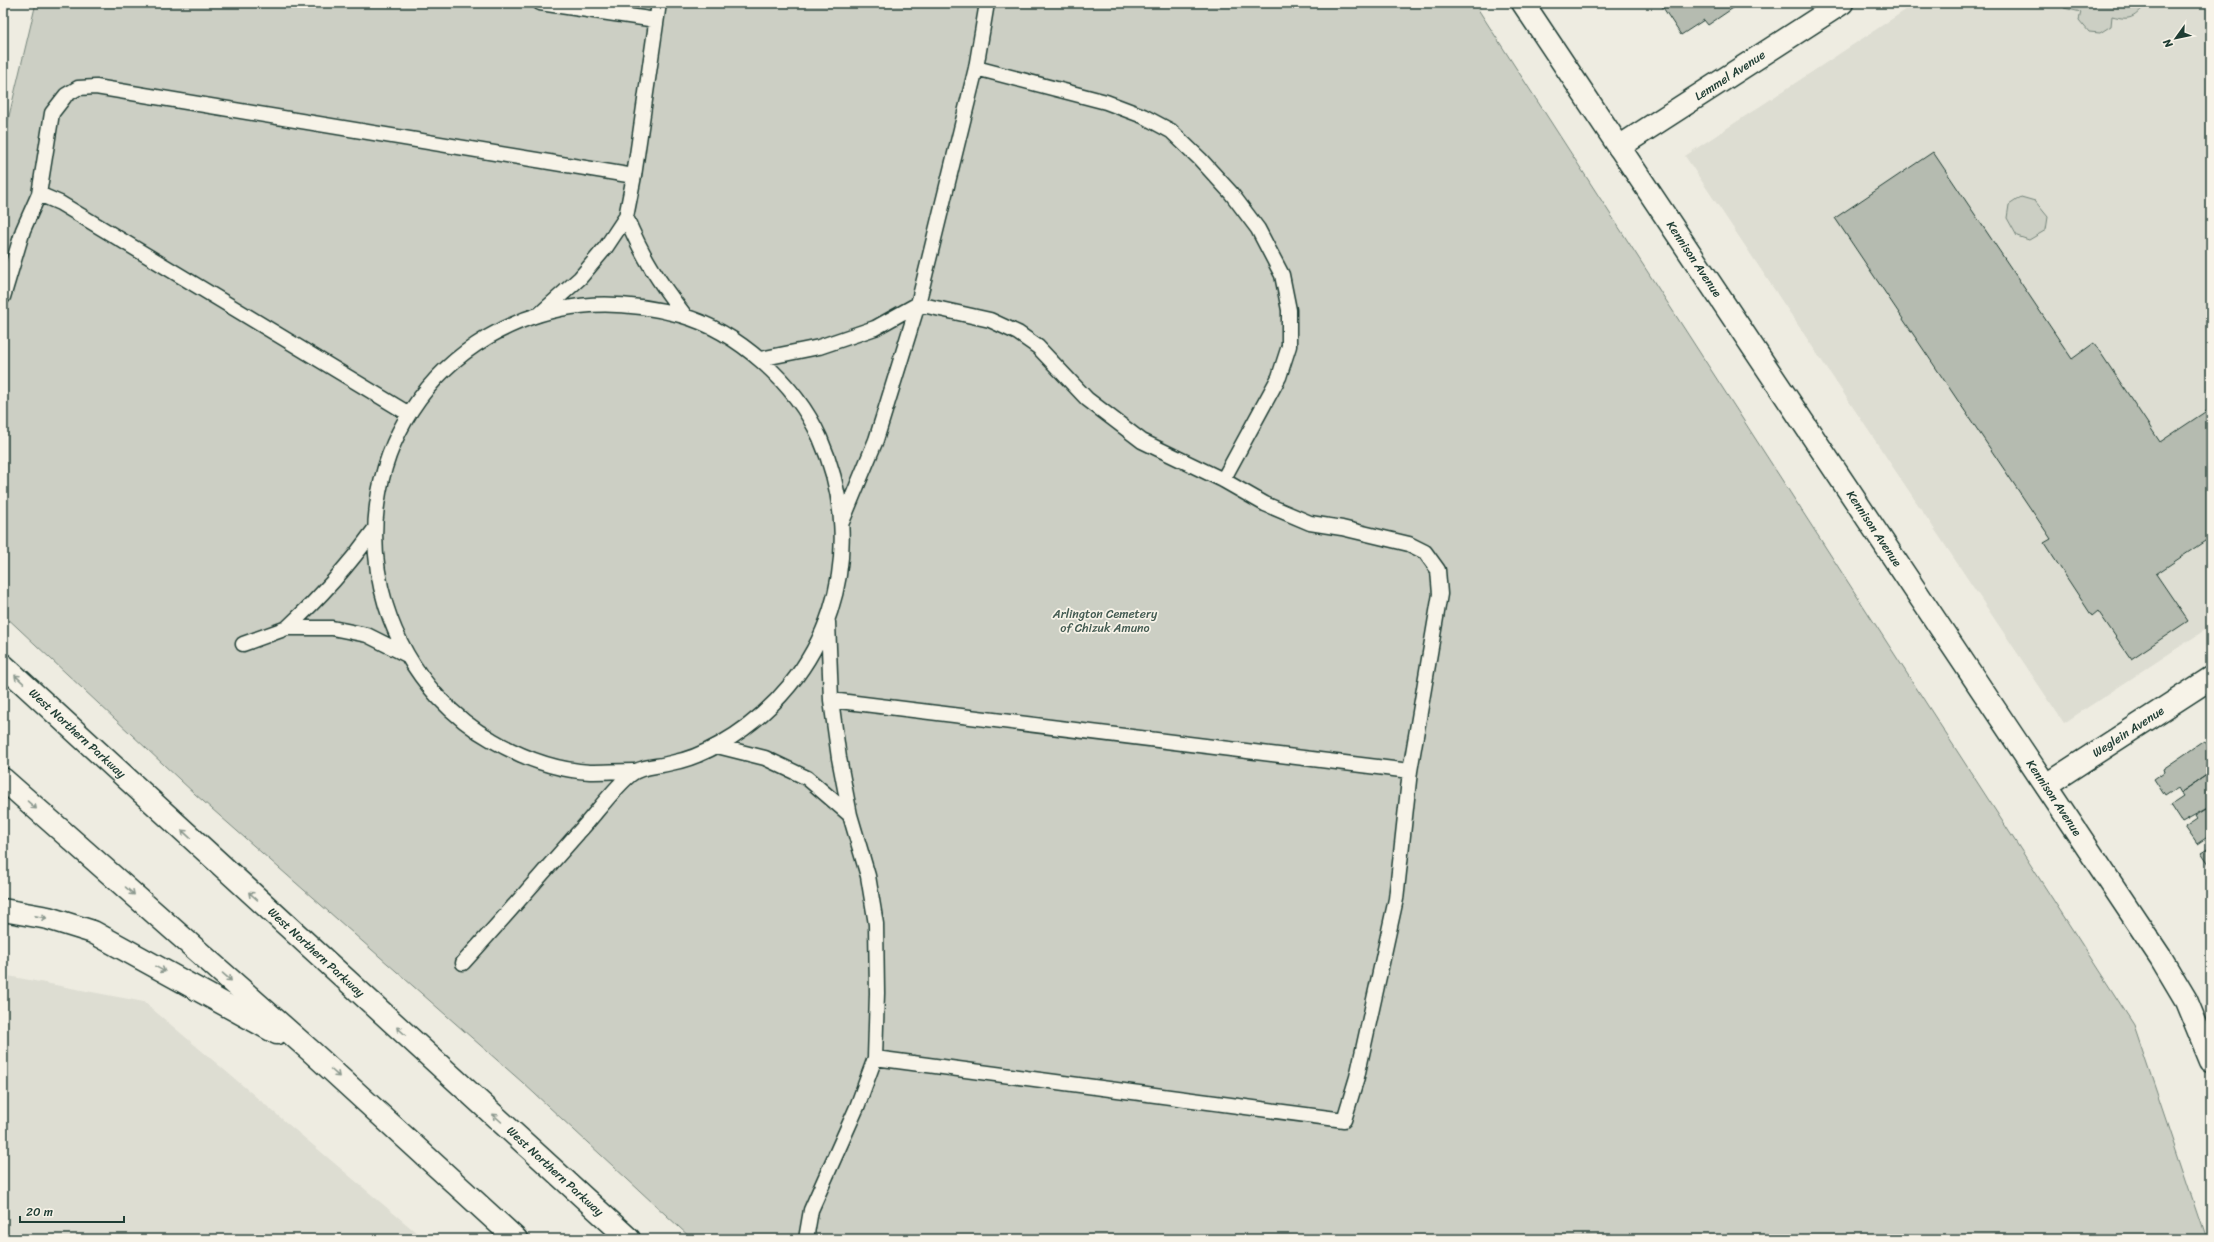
<svg xmlns="http://www.w3.org/2000/svg" width="2214" height="1242" viewBox="0 0 2214 1242" font-family="Sriracha,sans-serif">
<style>
.built{fill:#ddddd2}
.green{fill:#cccfc4;stroke:#76867c}
.building{fill:#b5bbb0;stroke:#1f3d34}
.lines{fill:none;stroke-linecap:round;stroke-linejoin:round}
.service-casing{stroke:#1f3d34;stroke-width:17}
.minor-casing{stroke:#1f3d34;stroke-width:25}
.primary-casing{stroke:#1f3d34;stroke-width:25}
.service{stroke:#f7f3e8;stroke-width:14}
.minor{stroke:#f7f3e8;stroke-width:22}
.primary{stroke:#f7f3e8;stroke-width:22}
.oneway{stroke:#8b988e}
.labels{text-anchor:middle;stroke-width:3.5;stroke-linejoin:round;paint-order:stroke}
.street-label{font-size:12px;fill:#1f3d34;stroke:#f7f3e8}
.park-label{font-size:12px;fill:#425a51;stroke:#f7f3e8}
</style>
<rect width="100%" height="100%" fill="#eeece1"/>
<filter id="ink" filterUnits="userSpaceOnUse"><feTurbulence type="fractalNoise" baseFrequency=".025" numOctaves="2"/><feDisplacementMap in="SourceGraphic" scale="8" xChannelSelector="R" yChannelSelector="G"/><feConvolveMatrix kernelMatrix="1 2 1 2 8 2 1 2 1" color-interpolation-filters="sRGB"/></filter>
<g filter="url(#ink)">
<path class="built" d="M 1916,3 L 2211,3 L 2211,626 L 2064,723 L 1685,156 Z
M 3,975 L 144,1002 L 424,1239 L 3,1239 Z"/>
<path class="green" d="M 36,3 L 1474,3 L 2134,1025 L 2206,1239 L 692,1239 L 522,1082 L 195,794 L 3,614 L 3,141 Z
M 2065,3 L 2147,3 C 2134,18 2131,21 2112,16 L 2111,26 L 2100,33 L 2089,32 L 2079,20 L 2081,12 L 2064,8 Z
M 2021,197 L 2035,201 L 2048,217 L 2046,230 L 2029,240 L 2017,236 L 2007,218 L 2009,205 Z"/>
<path class="building" d="M 1660,3 L 1738,3 L 1739,4 L 1708,25 L 1704,20 L 1681,35 Z
M 1933,152 L 2072,359 L 2094,343 L 2160,442 L 2211,408 L 2211,537 L 2156,574 L 2188,621 L 2131,659 L 2098,611 L 2092,616 L 2044,543 L 2051,539 L 1835,218 Z
M 2204,741 L 2211,752 L 2211,772 L 2180,793 L 2177,788 L 2165,796 L 2154,779 L 2164,772 L 2163,769 Z
M 2211,772 L 2211,806 L 2182,822 L 2171,805 L 2183,797 L 2180,793 Z
M 2211,806 L 2211,840 L 2209,836 L 2197,844 L 2185,827 L 2197,819 L 2195,816 Z
M 2211,846 L 2211,867 L 2201,852 Z"/>
<g class="lines">
<defs>
<path id="service" d="M 540,3 L 656,20
M 976,68 L 1106,102 L 1143,116 L 1171,131 L 1200,159 L 1231,193 L 1258,229 L 1282,275 L 1289,310 L 1289,346 L 1279,377 L 1223,480
M 39,194 L 60,203 L 409,414
M 626,217 C 643,258 659,282 686,317
M 3,297 L 23,230 L 39,194 L 52,113 L 66,95 L 78,88 L 96,87 L 634,176
M 541,313 L 580,278 L 606,247 L 626,217 L 634,176 L 659,3
M 760,359 L 819,347 L 875,328 L 918,304 L 976,68 L 987,3
M 842,522 L 876,440 L 918,304 L 990,320 L 1018,333 L 1038,347 L 1087,399 L 1142,441 L 1223,480 L 1265,504 L 1310,523 L 1342,528 L 1409,544 L 1425,552 L 1438,570 L 1440,594 L 1410,771 L 1396,899 L 1357,1077 L 1344,1120 L 875,1058
M 287,628 C 322,596 347,568 374,530
M 243,644 L 287,628 L 332,628 L 367,635 L 405,654
M 831,700 L 1410,771
M 717,746 L 765,758 L 807,778 L 850,815
M 463,963 C 502,920 540,876 578,833 C 595,815 612,790 630,775 C 640,766 658,767 671,763 C 687,760 706,752 720,744 C 830,681 871,554 820,438 C 796,384 738,331 680,315 C 612,297 550,301 488,337 C 358,414 339,587 438,697 C 453,713 472,729 492,740 C 521,757 556,770 590,772 C 604,772 619,771 634,771
M 806,1239 L 811,1210 L 857,1107 L 875,1058 L 877,993 L 876,924 L 868,876 L 850,815 L 839,758 L 831,700 L 828,622"/>
<g id="minor">
<path id="s1" d="M 1523,3 L 2161,958 L 2186,1000 L 2211,1061"/>
<path id="s2" d="M 1619,147 L 1842,3"/>
<path id="s3" d="M 2046,785 L 2211,678"/>
</g>
<g id="primary">
<path id="s4" d="M 3,665 L 629,1239"/>
<path d="M 3,779 L 313,1053 L 516,1239"/>
<path d="M 3,910 L 48,918 L 93,932 L 277,1033"/>
</g>
</defs>
<use href="#service" class="service-casing"/>
<use href="#minor" class="minor-casing"/>
<use href="#primary" class="primary-casing"/>
<use href="#service" class="service"/>
<use href="#minor" class="minor"/>
<use href="#primary" class="primary"/>
</g>
<defs><path id="oneway-shaft" d="M-6 0H5M1.5-3L5.5 0L1.5 3" fill="none" stroke-width="1.6" stroke-linecap="round" stroke-linejoin="round"/></defs>
<g class="oneway">
<use href="#oneway-shaft" transform="translate(19 679) rotate(-137)"/>
<use href="#oneway-shaft" transform="translate(32 805) rotate(41)"/>
<use href="#oneway-shaft" transform="translate(186 834) rotate(-137)"/>
<use href="#oneway-shaft" transform="translate(130 891) rotate(41)"/>
<use href="#oneway-shaft" transform="translate(253 896) rotate(-138)"/>
<use href="#oneway-shaft" transform="translate(41 917) rotate(11)"/>
<use href="#oneway-shaft" transform="translate(160 969) rotate(29)"/>
<use href="#oneway-shaft" transform="translate(227 977) rotate(41)"/>
<use href="#oneway-shaft" transform="translate(401 1031) rotate(-138)"/>
<use href="#oneway-shaft" transform="translate(335 1073) rotate(42)"/>
<use href="#oneway-shaft" transform="translate(497 1118) rotate(-138)"/>
</g>
</g>
<g class="labels">
<g class="street-label">
<text dy="4" stroke="none"><textPath href="#s2" startOffset="132">Lemmel Avenue</textPath></text>
<text dy="4" stroke="none"><textPath href="#s1" startOffset="308">Kennison Avenue</textPath></text>
<text dy="4" stroke="none"><textPath href="#s1" startOffset="632">Kennison Avenue</textPath></text>
<text dy="4" stroke="none"><textPath href="#s3" startOffset="98">Weglein Avenue</textPath></text>
<text dy="4" stroke="none"><textPath href="#s4" startOffset="101">West Northern Parkway</textPath></text>
<text dy="4" stroke="none"><textPath href="#s1" startOffset="956">Kennison Avenue</textPath></text>
<text dy="4" stroke="none"><textPath href="#s4" startOffset="425">West Northern Parkway</textPath></text>
<text dy="4" stroke="none"><textPath href="#s4" startOffset="749">West Northern Parkway</textPath></text>
</g>
<g class="park-label">
<text x="1105" y="618">Arlington Cemetery<tspan x="1105" dy="14">of Chizuk Amuno</tspan></text>
</g>
</g>
<rect width="2214" height="1242" fill="none" stroke="#f7f3e8" stroke-width="16"/>
<rect x="8" y="8" width="2198" height="1226" fill="none" stroke="#1f3d34" stroke-width="1.5" filter="url(#ink)"/>
<g transform="translate(2176 38) rotate(237)" stroke="#f7f3e8" stroke-width="3" paint-order="stroke">
<path d="M0-3L7 15L0 10L-7 15Z" fill="#1f3d34"/>
<text y="-6" font-size="11" font-weight="bold" text-anchor="middle" fill="#1f3d34">N</text>
</g>
<path d="M20 1216v6h104v-6" fill="none" stroke="#1f3d34" stroke-width="2"/>
<text x="26" y="1216" font-size="12" fill="#1f3d34" stroke="#f7f3e8" stroke-width="3" paint-order="stroke">20 m</text>
</svg>
